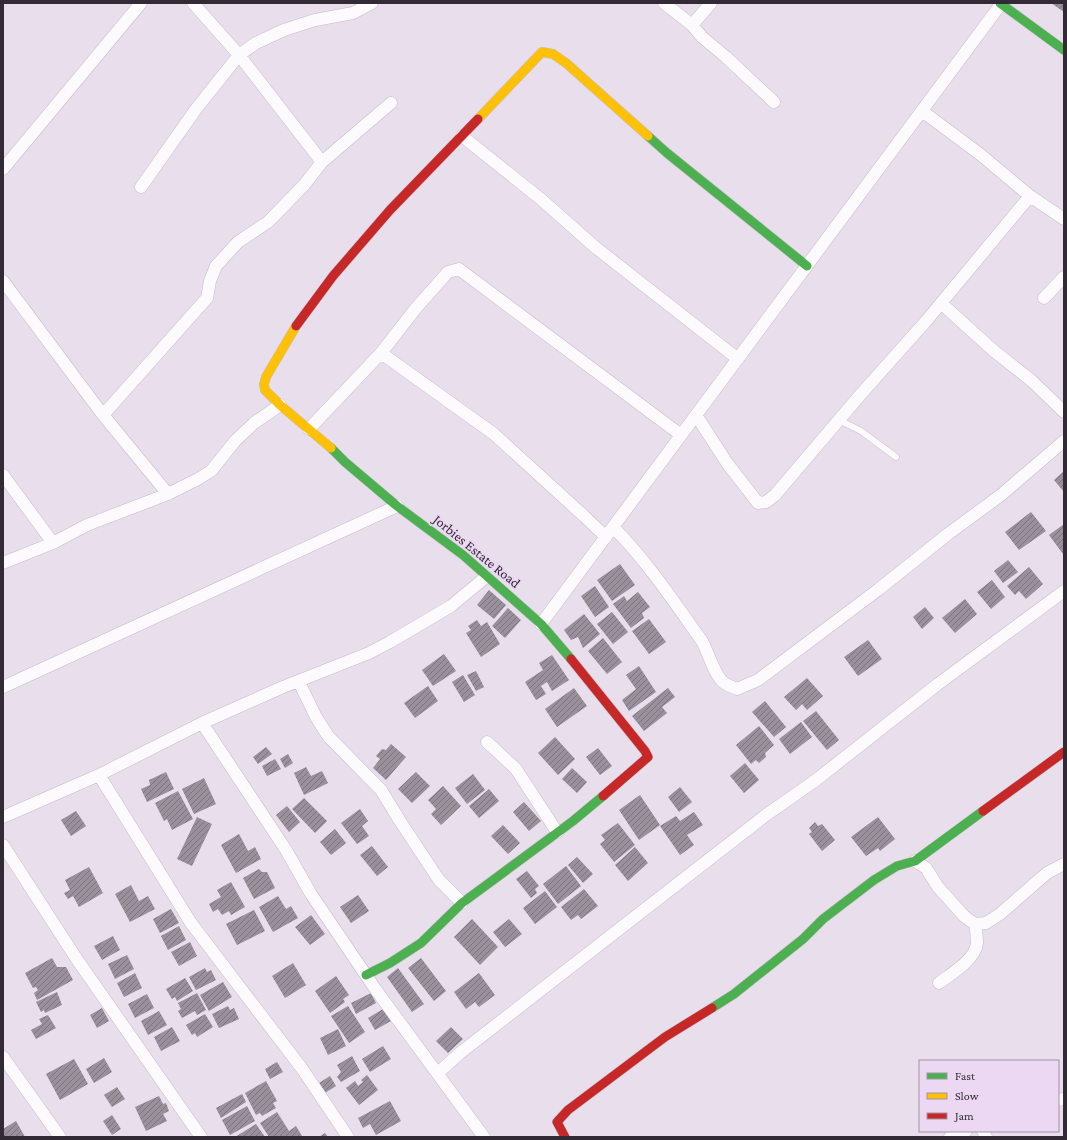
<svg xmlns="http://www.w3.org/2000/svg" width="1067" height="1140" viewBox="0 0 1067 1140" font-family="'Crimson Pro',serif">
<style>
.building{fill:url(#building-hatch)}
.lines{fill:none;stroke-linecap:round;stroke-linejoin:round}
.lane-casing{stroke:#c5bdc8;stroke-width:7}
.street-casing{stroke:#c5bdc8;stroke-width:13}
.fast-casing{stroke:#c5bdc8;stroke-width:10}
.slow-casing{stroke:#c5bdc8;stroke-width:10}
.jam-casing{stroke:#c5bdc8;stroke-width:10}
.lane{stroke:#fcfafc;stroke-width:6}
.street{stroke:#fcfafc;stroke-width:12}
.fast{stroke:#4caf50;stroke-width:9}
.slow{stroke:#ffc107;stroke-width:9}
.jam{stroke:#c62828;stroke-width:9}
.labels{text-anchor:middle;stroke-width:4;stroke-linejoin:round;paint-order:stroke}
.street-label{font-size:14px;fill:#322a34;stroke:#ecd8f2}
</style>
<defs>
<pattern id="building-hatch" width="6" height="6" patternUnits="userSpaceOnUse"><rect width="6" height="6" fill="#99909c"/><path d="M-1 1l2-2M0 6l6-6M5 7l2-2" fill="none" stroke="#7d7680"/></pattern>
</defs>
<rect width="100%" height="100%" fill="#e8deec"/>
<path class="building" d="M 1051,3 L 1064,3 L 1064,12 Z
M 1064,471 L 1064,492 L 1054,480 Z
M 1031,512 L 1046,531 L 1019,550 L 1005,532 Z
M 1064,524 L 1064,553 L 1063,554 L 1049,535 Z
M 1008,560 L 1018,572 L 1003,583 L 994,571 Z
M 620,564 L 635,585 L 612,601 L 597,580 Z
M 1029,567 L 1043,584 L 1026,599 L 1019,591 L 1015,595 L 1007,586 Z
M 992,580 L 1005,597 L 991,609 L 977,592 Z
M 595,586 L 609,607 L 595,617 L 581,596 Z
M 489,590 L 506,605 L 494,619 L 477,605 Z
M 638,592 L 650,607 L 642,613 L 644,618 L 631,628 L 613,604 L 624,596 L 627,601 Z
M 965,599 L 977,614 L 955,633 L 942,618 Z
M 925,607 L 934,618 L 922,629 L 913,617 Z
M 508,608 L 521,620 L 505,638 L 492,626 Z
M 612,612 L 628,632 L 613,644 L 597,624 Z
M 584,614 L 600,634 L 583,648 L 578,637 L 571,640 L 564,630 Z
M 649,619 L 666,642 L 649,654 L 632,631 Z
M 477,620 L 481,626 L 487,622 L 500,644 L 481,657 L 466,633 L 471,630 L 468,626 Z
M 603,638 L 622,662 L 607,674 L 588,651 Z
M 868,640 L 882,659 L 858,676 L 844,657 Z
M 444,654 L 456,671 L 433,686 L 422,670 Z
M 552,655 L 569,680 L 552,691 L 547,682 L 541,686 L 546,694 L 536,700 L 525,682 L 543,670 L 539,663 Z
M 639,666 L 656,692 L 629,711 L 622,700 L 636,689 L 626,675 Z
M 476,671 L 484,687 L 476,691 L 467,675 Z
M 463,675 L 475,695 L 464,702 L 452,682 Z
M 807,678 L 823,696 L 807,710 L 802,704 L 796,710 L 784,697 Z
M 428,686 L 438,701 L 415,718 L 404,703 Z
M 574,688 L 587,706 L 557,727 L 545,709 Z
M 668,688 L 675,697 L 662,707 L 667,713 L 644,731 L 632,716 Z
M 765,701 L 786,727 L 774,737 L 752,712 Z
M 816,711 L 839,740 L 827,750 L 803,721 Z
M 801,722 L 812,737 L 790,754 L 779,739 Z
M 759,726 L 774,745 L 765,753 L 766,757 L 759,763 L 756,760 L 751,764 L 736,745 Z
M 555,737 L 575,759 L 558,775 L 538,753 Z
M 391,744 L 406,757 L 386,780 L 373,768 L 380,759 L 376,756 L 382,749 L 386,750 Z
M 266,747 L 272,754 L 258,764 L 253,757 Z
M 598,748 L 612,766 L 600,775 L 586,757 Z
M 288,754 L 293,763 L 285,768 L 280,759 Z
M 275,759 L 281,769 L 267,776 L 262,766 Z
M 745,763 L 759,780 L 744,793 L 730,776 Z
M 306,767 L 311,776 L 322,771 L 328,783 L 304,795 L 294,773 Z
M 572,768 L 587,782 L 577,793 L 562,779 Z
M 166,772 L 174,789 L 147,802 L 141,789 L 150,785 L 149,780 Z
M 416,772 L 430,786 L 412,803 L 398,789 Z
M 473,774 L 485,790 L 467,804 L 455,788 Z
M 204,778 L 216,804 L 194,814 L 182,789 Z
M 443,786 L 461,806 L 441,825 L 431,814 L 436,809 L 428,800 Z
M 680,787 L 692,802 L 679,812 L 668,797 Z
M 489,789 L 499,801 L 479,818 L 469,806 Z
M 178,791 L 193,819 L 172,830 L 167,819 L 164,821 L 155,803 Z
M 640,795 L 660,825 L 639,840 L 619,810 Z
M 304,798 L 327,821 L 315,833 L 292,809 Z
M 524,802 L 541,821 L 529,831 L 513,812 Z
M 287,806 L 300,822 L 289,832 L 276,815 Z
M 360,809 L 368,821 L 362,826 L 369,836 L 357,844 L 341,823 Z
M 76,811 L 86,826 L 71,836 L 61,820 Z
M 694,812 L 703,825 L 687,835 L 694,845 L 680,855 L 660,826 L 676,816 L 680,821 Z
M 197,817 L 212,824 L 192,866 L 177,859 Z
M 878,817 L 895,839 L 880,851 L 878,848 L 866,856 L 851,837 Z
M 815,822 L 818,826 L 822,824 L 835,840 L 822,851 L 809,834 L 812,832 L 809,828 Z
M 618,823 L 635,845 L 614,862 L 600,844 L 605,840 L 601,835 Z
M 503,825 L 520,843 L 508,854 L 491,836 Z
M 335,829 L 346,843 L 331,855 L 320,842 Z
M 239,834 L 248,851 L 255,847 L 261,859 L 236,873 L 221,845 Z
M 372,846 L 388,867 L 377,876 L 360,855 Z
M 635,847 L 648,863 L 628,881 L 615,865 Z
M 577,857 L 593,874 L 583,883 L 568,865 Z
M 566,866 L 581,886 L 558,904 L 543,884 Z
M 89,867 L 103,893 L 79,907 L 73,896 L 68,899 L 64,893 L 70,890 L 65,880 Z
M 259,869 L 262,872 L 267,872 L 275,888 L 254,899 L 243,878 Z
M 527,871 L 539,886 L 535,889 L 537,893 L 531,898 L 516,879 Z
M 231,882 L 245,907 L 231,915 L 229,911 L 222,915 L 218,909 L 213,912 L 209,904 L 221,897 L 217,890 Z
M 131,885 L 139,901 L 148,896 L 155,909 L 130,922 L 115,894 Z
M 584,889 L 598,906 L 581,919 L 578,915 L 571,920 L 561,907 Z
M 545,891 L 557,907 L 535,924 L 523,908 Z
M 358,895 L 369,911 L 351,923 L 340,907 Z
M 278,896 L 286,909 L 291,906 L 298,918 L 273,932 L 259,907 Z
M 171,909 L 179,923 L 160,933 L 153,919 Z
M 254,910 L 265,931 L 237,945 L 226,924 Z
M 311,915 L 325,934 L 310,945 L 295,927 Z
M 472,919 L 498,947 L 480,965 L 454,937 Z
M 509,919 L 522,934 L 505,947 L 493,932 Z
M 179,926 L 186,940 L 168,950 L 161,936 Z
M 113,936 L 120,950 L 102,960 L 94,946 Z
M 190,942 L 197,956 L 179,966 L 171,952 Z
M 127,955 L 134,969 L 115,979 L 108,964 Z
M 52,958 L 57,967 L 66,967 L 73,980 L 37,1000 L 34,993 L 38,990 L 36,987 L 33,988 L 25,973 Z
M 421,958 L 446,991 L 434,1001 L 408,968 Z
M 293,963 L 306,985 L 285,998 L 272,976 Z
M 205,968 L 207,972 L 211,970 L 216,980 L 196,990 L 189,977 Z
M 398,968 L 424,1004 L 412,1012 L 387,977 Z
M 135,973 L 142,988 L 124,997 L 117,983 Z
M 479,973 L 495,995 L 479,1007 L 475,1002 L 466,1009 L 454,992 Z
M 336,976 L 349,995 L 343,999 L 345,1002 L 330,1013 L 315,991 Z
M 185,978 L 193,991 L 177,1001 L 175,997 L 172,999 L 166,989 Z
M 223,982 L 232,997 L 209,1011 L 200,995 Z
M 57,992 L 62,1005 L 45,1013 L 44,1010 L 41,1012 L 36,1002 Z
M 197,993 L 206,1010 L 197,1015 L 195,1011 L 182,1018 L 178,1011 L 181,1009 L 178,1003 Z
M 371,993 L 376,1003 L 356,1014 L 351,1003 Z
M 147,994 L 154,1008 L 135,1018 L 128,1004 Z
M 228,1006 L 230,1010 L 234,1008 L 239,1019 L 219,1028 L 212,1014 Z
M 348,1006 L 365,1032 L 349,1043 L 331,1016 Z
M 102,1008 L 109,1021 L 97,1028 L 90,1015 Z
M 383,1009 L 391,1021 L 375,1030 L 368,1018 Z
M 159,1011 L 167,1025 L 148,1035 L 141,1021 Z
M 205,1014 L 213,1027 L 197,1037 L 195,1033 L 192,1035 L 186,1025 Z
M 48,1015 L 56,1028 L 36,1039 L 31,1030 L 42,1024 L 39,1019 Z
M 172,1027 L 180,1041 L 161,1051 L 154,1037 Z
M 451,1027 L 463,1039 L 448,1053 L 436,1041 Z
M 338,1029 L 346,1046 L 328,1055 L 320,1038 Z
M 383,1046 L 391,1059 L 370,1072 L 362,1059 Z
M 352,1056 L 360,1071 L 341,1082 L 337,1077 L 341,1072 L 337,1065 Z
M 104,1058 L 112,1072 L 94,1083 L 86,1069 Z
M 74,1059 L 88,1084 L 60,1100 L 46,1074 Z
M 277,1062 L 283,1072 L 270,1079 L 265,1069 Z
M 367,1075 L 378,1090 L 359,1105 L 346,1088 L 355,1081 L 358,1086 L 363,1082 L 361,1080 Z
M 330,1076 L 336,1086 L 325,1093 L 319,1083 Z
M 266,1081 L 277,1101 L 273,1103 L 276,1108 L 262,1116 L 260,1113 L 256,1115 L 245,1093 Z
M 117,1087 L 125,1099 L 112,1107 L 104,1095 Z
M 242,1094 L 246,1102 L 221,1118 L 216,1108 Z
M 159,1096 L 163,1104 L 166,1103 L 169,1111 L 163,1114 L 167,1121 L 146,1131 L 135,1107 Z
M 390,1101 L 401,1121 L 376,1135 L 370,1124 L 363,1128 L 358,1118 Z
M 247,1106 L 255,1121 L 230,1135 L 222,1120 Z
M 277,1112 L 289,1131 L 296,1126 L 302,1136 L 269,1137 L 260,1123 Z
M 112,1115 L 121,1129 L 112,1135 L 103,1121 Z
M 16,1121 L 25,1137 L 3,1137 L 3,1129 Z
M 256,1124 L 265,1137 L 235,1137 Z
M 325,1133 L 328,1137 L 319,1137 Z"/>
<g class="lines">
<defs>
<path id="lane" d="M 839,420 L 861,431 L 896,457"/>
<path id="street" d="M 193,3 L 239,55 L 322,162
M 664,3 L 692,25 L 711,3
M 692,25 L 702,37 L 726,57 L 774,102
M 922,111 L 981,155 L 1030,196 L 1064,219
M 462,136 L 542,200 L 595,247 L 738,359
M 3,169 L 141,3
M 141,187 L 196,109 L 239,55 L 256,43 L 284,30 L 315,20 L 353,13 L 372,3
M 3,281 L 103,415 L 168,494
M 1044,298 L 1064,277
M 941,303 L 994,351 L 1032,381 L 1064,412
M 381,353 L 494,434 L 584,516 L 606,537
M 103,415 L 207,298 L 210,281 L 216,266 L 238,242 L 268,222 L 304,185 L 322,162 L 391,103
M 696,415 L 727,463 L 758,503 L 766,502 L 775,495 L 861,394 L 927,320 L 1030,196
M 309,429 L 381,353 L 416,308 L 448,272 L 459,269 L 681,435
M 3,475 L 53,543
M 613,527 C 647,561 674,602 702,641 C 708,652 714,674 723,682 C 726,685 733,687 737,689 L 758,680 L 879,589 L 948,534 L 1001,495 L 1064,441
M 3,563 L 53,543 L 87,525 L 168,494 L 198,479 L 211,471 L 235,441 L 254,423 L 280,405
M 541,624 L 1001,4
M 299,682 L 316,717 L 328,736 L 381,790 L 400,821 L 439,880 L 462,903
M 3,687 L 397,506
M 202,723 L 286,850 L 311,894 L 376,990 L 484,1137
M 487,742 L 516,769 L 557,832
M 99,775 L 191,923 L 303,1070 L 348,1137
M 3,817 L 99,775 L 202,723 L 283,687 L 369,653 L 390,642 L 451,606 L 486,577
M 3,845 L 76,958 L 201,1137
M 915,861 L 926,868 L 938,887 L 964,916 L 975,924 L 986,923 L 1000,914 L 1047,873 L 1064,864
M 939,983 C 951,974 976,959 977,943 C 977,937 976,930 975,924
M 3,1057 L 60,1137
M 438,1073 L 460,1053 L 766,815 L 816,780 L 938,684 L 1064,591
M 1058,1100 L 1064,1099
M 983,1131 L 986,1137
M 950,1137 L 966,1131"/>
<path id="fast" d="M 1000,3 L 1064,50
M 648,136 L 667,153 L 807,266
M 331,448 L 345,462 L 397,506 L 463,555 L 541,624 L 571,659
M 366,975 L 390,963 L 421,943 L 462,903 L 573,821 L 603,796
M 712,1008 L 734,994 L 803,939 L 823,919 L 874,880 L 897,866 L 915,861 L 983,811"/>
<path id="slow" d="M 478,119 L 542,52 L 553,54 L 566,63 L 648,136
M 296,326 L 266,377 L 264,384 L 265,390 L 280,405 L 331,448"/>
<path id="jam" d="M 296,326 L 333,276 L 390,210 L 478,119
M 571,659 L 645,751 L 648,757 L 603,796
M 983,811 L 1064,752
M 565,1137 L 557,1122 L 568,1110 L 665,1037 L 712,1008"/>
</defs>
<use href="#lane" class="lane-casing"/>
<use href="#street" class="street-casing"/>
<use href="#fast" class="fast-casing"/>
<use href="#slow" class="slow-casing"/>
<use href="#jam" class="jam-casing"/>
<use href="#lane" class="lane"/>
<use href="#street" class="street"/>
<use href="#fast" class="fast"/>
<use href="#slow" class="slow"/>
<use href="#jam" class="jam"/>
</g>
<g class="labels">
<g class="street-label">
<text transform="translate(477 551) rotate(39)" y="5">Jorbies Estate Road</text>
</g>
</g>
<rect width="1067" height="1140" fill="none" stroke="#322a34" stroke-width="8"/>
<rect x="919" y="1060" width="140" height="72" fill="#ecd8f2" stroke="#a292a6"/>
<rect x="927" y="1073" width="20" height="6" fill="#4caf50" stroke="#a292a6"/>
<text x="955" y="1080" font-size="12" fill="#322a34">Fast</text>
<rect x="927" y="1093" width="20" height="6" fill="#ffc107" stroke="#a292a6"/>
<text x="955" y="1100" font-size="12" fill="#322a34">Slow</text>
<rect x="927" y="1113" width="20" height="6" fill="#c62828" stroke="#a292a6"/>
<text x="955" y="1120" font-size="12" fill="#322a34">Jam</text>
</svg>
